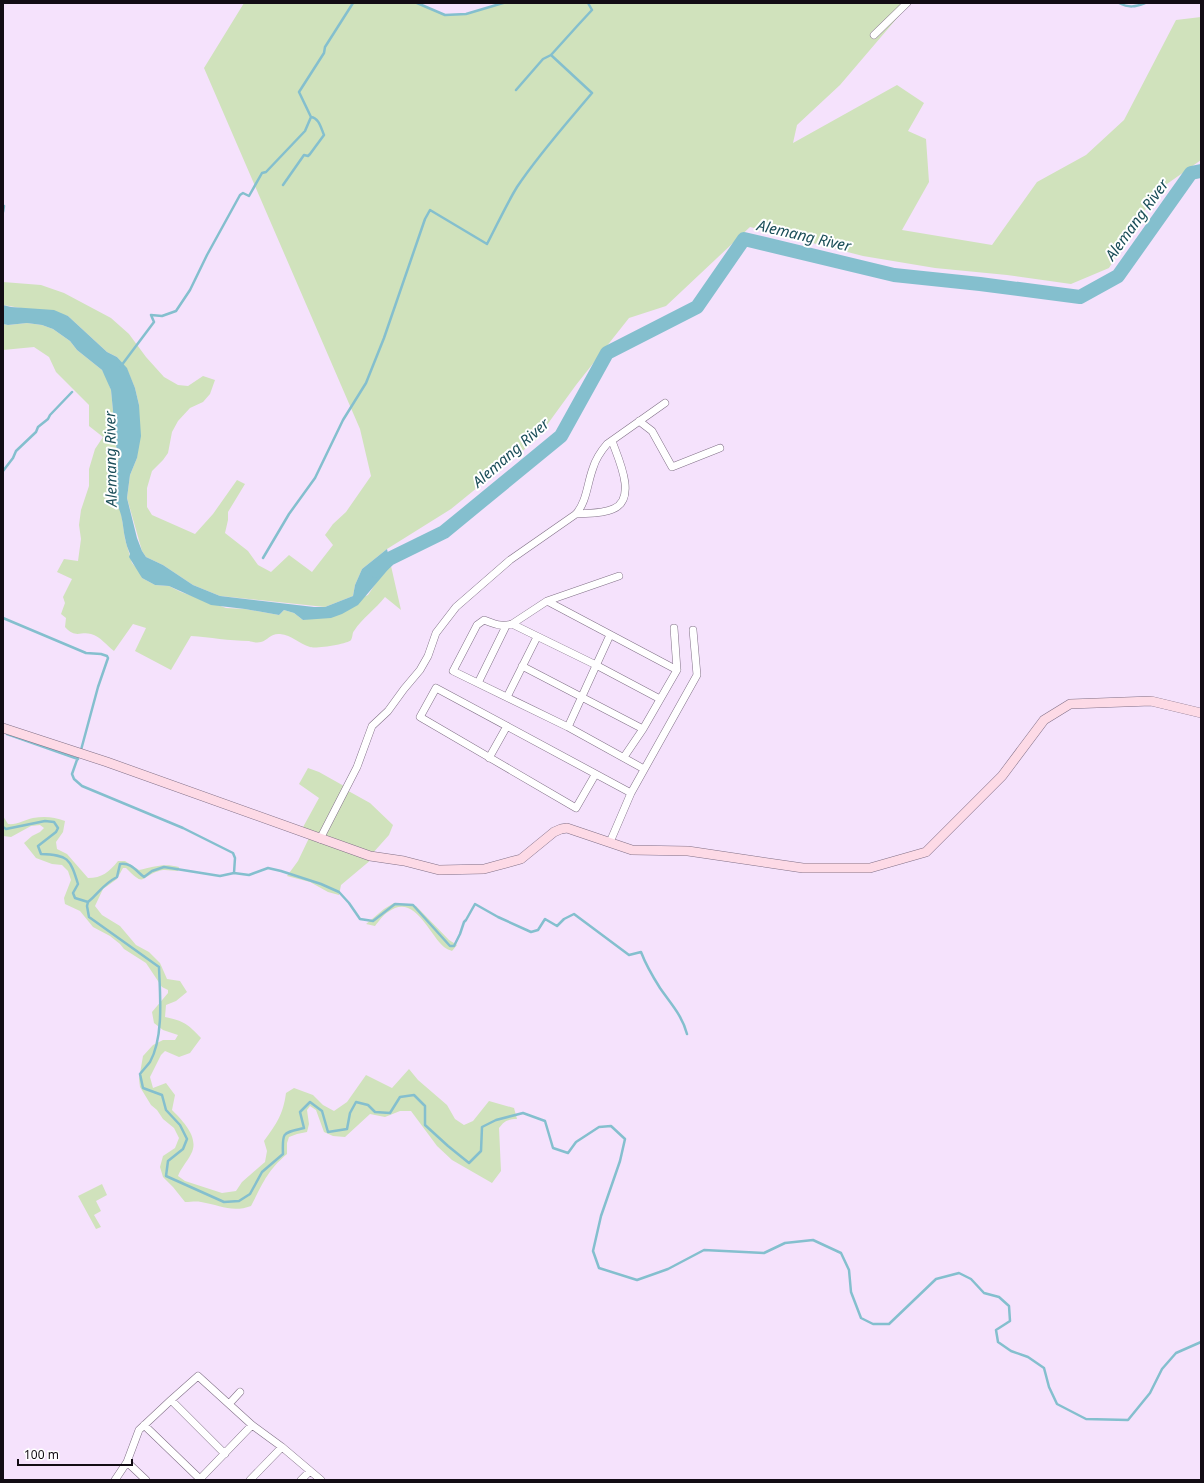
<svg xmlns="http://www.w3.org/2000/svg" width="1204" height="1483" viewBox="0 0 1204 1483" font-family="'Noto Sans',sans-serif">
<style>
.green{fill:#d0e2bc}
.water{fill:#84bfce}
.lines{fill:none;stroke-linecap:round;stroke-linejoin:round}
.stream{stroke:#84bfce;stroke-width:2.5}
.river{stroke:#84bfce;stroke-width:14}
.street-casing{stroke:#817087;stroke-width:8}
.secondary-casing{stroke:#817087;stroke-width:10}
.street{stroke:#fff;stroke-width:7}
.secondary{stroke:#fddae6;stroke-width:9}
.labels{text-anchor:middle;stroke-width:4;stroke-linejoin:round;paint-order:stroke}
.water-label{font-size:15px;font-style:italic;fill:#1a4d58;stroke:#fff}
</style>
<rect width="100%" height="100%" fill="#f5e2fc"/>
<path class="green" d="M 244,3 L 415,3 L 445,15 L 466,14 L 503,3 L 910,3 L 840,85 L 797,125 L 793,143 L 897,85 L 924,103 L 908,131 L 926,139 L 929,182 L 902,230 L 992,245 L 1037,182 L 1086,155 L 1124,120 L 1176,20 L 1201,17 L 1201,160 L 1157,191 L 1109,268 L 1071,284 L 1007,275 L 935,268 L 863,256 L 750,227 L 666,306 L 629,318 L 576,385 L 536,440 L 451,509 L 387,549 L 362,569 L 355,585 L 353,596 L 325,607 L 220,596 L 193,585 L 163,565 L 146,557 L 142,551 L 127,498 L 130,475 L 137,458 L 139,405 L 135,388 L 127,369 L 117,357 L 107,352 L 68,316 L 3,305 L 3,282 L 41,285 L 64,293 L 111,318 L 129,334 L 146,357 L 164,377 L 178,385 L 188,386 L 203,376 L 215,380 L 210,394 L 203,402 L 190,408 L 178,421 L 172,432 L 168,453 L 163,460 L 152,471 L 147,488 L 147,507 L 152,515 L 195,534 L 213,514 L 237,480 L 245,484 L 228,512 L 228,520 L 225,533 L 248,551 L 258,565 L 271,572 L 289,555 L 312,572 L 333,545 L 325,535 L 333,524 L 346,512 L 371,476 L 360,429 L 204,68 Z
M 27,323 L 42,325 L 53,329 L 70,341 L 77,350 L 102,370 L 107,379 L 111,390 L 113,411 L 111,427 L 119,457 L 112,498 L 118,504 L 121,512 L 125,539 L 132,563 L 139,571 L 142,578 L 155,585 L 169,586 L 181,592 L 226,608 L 245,609 L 279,615 L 284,610 L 294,613 L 303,620 L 313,618 L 368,595 L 378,580 L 391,566 L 401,610 L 385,597 C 376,609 362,618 354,631 C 352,633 353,637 351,640 C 348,644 316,649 310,647 C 299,644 292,635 280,634 C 271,633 268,640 261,642 C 257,643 252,642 249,641 C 229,641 210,637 191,636 L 171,670 L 135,651 L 146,628 L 133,624 L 114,651 C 106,645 101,637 91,634 C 80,631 76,639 65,627 L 66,618 L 61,614 L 65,603 L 63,597 L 72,579 L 57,572 L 64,559 L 78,561 L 81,539 L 79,525 L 81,510 L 89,486 L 89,469 L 95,449 L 103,437 L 89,426 L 89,405 L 56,372 L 49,357 L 34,347 L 3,350 L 3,324 L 8,325 Z
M 308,768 L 319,772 L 344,786 L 343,788 L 370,803 L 393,825 L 389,835 L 372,854 L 302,829 L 319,798 L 299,784 Z
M 3,816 L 8,824 C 17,825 24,820 33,818 C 45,816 54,817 65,821 L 63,832 L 56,842 L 57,849 L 67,854 L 88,878 C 102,878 109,872 118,861 L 125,861 L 139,870 C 154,867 163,863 179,867 L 178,871 C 172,871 164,869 159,871 C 139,877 146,888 126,868 L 123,868 L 117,879 L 103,889 L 95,906 L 102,915 L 120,926 L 136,945 L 149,952 L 160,963 L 167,979 L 180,981 L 187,992 L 176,1001 L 166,1005 L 165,1017 C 184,1021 188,1024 201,1038 L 190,1053 L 179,1057 L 165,1051 L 161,1055 L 150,1077 L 153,1088 L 166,1083 L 175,1095 L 172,1110 C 183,1121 200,1138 191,1154 C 187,1162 181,1168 178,1176 L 185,1181 L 222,1193 L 236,1191 L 242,1182 L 265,1162 L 267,1151 L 264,1141 C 277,1123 283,1115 286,1093 L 294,1088 L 313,1095 L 323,1105 L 334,1111 L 347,1102 L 366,1075 L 392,1088 L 409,1069 L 418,1080 L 447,1105 L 455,1119 L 464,1125 L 473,1121 L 489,1101 L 514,1108 L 517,1119 C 508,1119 504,1121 499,1128 L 501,1171 L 492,1183 L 452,1160 L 437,1146 L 411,1111 L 400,1111 L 385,1117 L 370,1114 L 345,1137 L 333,1136 L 324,1132 L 316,1110 L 310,1106 L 307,1110 L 309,1124 L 307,1132 L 297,1134 L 289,1137 L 287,1143 L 287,1154 C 267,1171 263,1183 251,1206 C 232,1213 220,1205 201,1202 C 196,1201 191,1202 185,1202 L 173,1187 L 163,1177 L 160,1167 L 163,1156 L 175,1148 L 179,1138 L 174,1128 L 163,1119 L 157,1110 L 151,1105 L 140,1087 L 139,1079 L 143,1056 L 153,1045 L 163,1040 L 175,1040 L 178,1035 L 163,1030 L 154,1023 L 152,1012 L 168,993 L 168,990 L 162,987 L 146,963 L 124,949 L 120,944 L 110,936 L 93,927 L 80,911 L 65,904 L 64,898 L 71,880 L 68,871 L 62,865 L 52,864 L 36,858 L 24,843 L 32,836 L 40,832 L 44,828 L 40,825 L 31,826 L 11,837 L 3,836 Z
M 309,838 L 372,859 L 341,885 L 339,895 L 328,892 L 310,882 L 287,876 L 298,861 Z
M 394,903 L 416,906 L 449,940 L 457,945 L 452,951 C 450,950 446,949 444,947 C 429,934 414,892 388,912 C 383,915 379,921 375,926 L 366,924 L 384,909 Z
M 102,1184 L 107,1195 L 96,1201 L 101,1211 L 94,1215 L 101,1227 L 96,1229 L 78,1196 Z"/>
<path class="water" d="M 3,305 L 11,307 L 54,310 L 68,316 L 107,352 L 117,357 L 127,368 L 135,388 L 139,405 L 141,436 L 137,458 L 130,475 L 127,498 L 137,538 L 142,551 L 146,557 L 163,565 L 193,585 L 220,596 L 314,607 L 325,607 L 353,596 L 355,585 L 362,569 L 387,549 L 391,566 L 358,605 L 342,614 L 331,618 L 303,620 L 294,613 L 284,610 L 279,615 L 245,609 L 211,605 L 169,586 L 155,585 L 142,578 L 129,557 L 130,554 C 128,549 126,544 125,538 C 122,523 123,510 112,498 L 119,457 L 111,427 L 113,411 L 111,390 L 102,370 L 77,350 L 70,341 L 53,329 L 42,325 L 27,323 L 8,325 L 3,324 Z"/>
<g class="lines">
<path class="stream" d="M 417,3 L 445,15 L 466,14 L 503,3
M 1119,3 C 1129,8 1135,7 1145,3
M 516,90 L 543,59 L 551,55 L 579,24 L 592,10 L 588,3
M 283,185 L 304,155 L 308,156 L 310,154 L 324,135 C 321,128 319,118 311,117
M 3,212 L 4,206
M 121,366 L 154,322 L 151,315 L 162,316 L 176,311 L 190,290 L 207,255 L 240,195 L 243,193 L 249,196 L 262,173 L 266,172 L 305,131 L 311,117 L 299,92 L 324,53 L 325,47 L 353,3
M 3,471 L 13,458 L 16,451 L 36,432 L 38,427 L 48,419 L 50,415 L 72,392
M 263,558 L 289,514 L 315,478 L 343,420 L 366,383 L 384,338 L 425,219 L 430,210 L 487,244 C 497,225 506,205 517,187 C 539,154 566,124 592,93 L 551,55
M 3,618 L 86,653 L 101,654 L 107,656 L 108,658 L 98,687 L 81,750
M 7,734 L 78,759
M 78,757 L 72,774 L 74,779 L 82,786 L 183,828 L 233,853 L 235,858 L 234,873 L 249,875 L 268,868 L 281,871 L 321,884 L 339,892 L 349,903 L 360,919 L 373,921 L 395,904 L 413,905 L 450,946 L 454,946 L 460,934 L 464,922 L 466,920 L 475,904 L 498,917 L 531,932 L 538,930 L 545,919 L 557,926 L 564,919 L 574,914 L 629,955 L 641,952 C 646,965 653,977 660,988 C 671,1004 682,1015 687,1034
M 3,827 L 6,829 L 45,821 L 54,822 L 58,828 L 56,832 L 38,846 L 41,854 C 68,855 70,858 78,884 L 73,893 L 75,898 L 88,902 L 87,906 L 89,917 L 159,967 C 160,995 164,1037 150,1062 C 147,1066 143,1070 140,1074 L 143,1088 L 162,1095 L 166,1110 L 180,1125 L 187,1139 L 183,1149 L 168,1161 L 166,1176 L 224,1202 L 239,1201 L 250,1194 L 262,1172 L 283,1154 C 282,1131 283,1133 304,1128 L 300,1112 L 310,1102 L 322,1111 L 328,1132 L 347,1129 L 350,1113 L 356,1102 L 368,1105 L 375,1112 L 390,1113 L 400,1097 L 414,1095 L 425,1106 L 425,1125 L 448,1146 L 469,1163 L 481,1151 L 482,1127 L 496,1120 L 523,1113 L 545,1121 L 553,1148 L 568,1153 L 576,1142 L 599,1127 L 611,1126 L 625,1139 L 620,1161 L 601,1216 L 593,1251 L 599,1268 L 637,1280 L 668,1269 L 704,1250 L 764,1253 L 785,1243 L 813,1240 L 841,1253 L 849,1270 L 851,1292 L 861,1318 L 873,1324 L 889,1324 L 936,1279 L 959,1273 L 971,1279 L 984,1293 L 999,1297 L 1009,1306 L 1010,1321 L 996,1330 L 998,1342 L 1011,1351 L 1028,1357 L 1044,1368 L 1049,1387 L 1057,1404 L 1086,1419 L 1128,1420 L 1150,1393 L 1162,1369 L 1176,1353 L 1201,1342
M 88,902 C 100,892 102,885 117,877 L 120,864 C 131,862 136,871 144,877 L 152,871 L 164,867 L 220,876 L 234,873"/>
<path class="river" d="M 376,571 L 389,559 L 444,532 L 561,436 L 607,353 L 697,307 L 744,239 L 894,275 L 980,284 L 1080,297 L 1118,276 L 1191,173 L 1201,171"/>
<defs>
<path id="street" d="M 874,35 L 907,3
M 639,421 L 652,431 L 672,467 L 720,448
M 576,514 C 588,513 602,514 613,509 C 638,499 618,458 612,441
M 547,601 L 619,576
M 512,624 L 596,665 L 660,699
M 522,666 L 643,729
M 478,683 L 506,626
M 507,697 L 537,637
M 568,727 L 610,635
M 624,757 L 643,729 L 677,670 L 674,628
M 489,758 L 507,726
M 644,769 L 568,727 L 453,671 L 477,625 L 484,620 C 494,624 501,627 512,624 L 547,601 L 677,670
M 595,775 L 576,808 L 420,717 L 436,688 L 631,793
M 320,839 L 357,767 L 372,726 L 388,711 L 404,689 L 420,670 L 428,656 L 436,633 L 456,607 L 510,560 L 576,514 C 587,501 587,484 593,468 C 596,458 601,451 607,444 L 665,403
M 610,842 L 631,793 L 697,675 L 693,630
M 229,1404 L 240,1392
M 144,1425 L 200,1479
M 225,1454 L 171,1400 L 198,1376 L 252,1425 L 282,1447 L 321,1480
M 127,1462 L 146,1480
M 115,1480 L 127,1462 L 139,1430 L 171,1400
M 199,1480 L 252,1425
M 250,1480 L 282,1447
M 301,1480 L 310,1471"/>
<path id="secondary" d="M 3,728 L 107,762 L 370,856 L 404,861 L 439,870 L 484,869 L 521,859 L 554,832 L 561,829 L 567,828 L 632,850 L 688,851 L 803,868 L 870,868 L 926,852 L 1002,776 L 1044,720 L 1070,704 L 1151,701 L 1201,713"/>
</defs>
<use href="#street" class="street-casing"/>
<use href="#secondary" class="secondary-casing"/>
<use href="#street" class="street"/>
<use href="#secondary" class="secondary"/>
</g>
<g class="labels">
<g class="water-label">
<text transform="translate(1137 220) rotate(-54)" y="5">Alemang River</text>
<text transform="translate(804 236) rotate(13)" y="5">Alemang River</text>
<text transform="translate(511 453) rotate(-41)" y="5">Alemang River</text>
<text transform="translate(111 459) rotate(-91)" y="5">Alemang River</text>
</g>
</g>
<rect width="1204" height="1483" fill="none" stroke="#120c14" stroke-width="8"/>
<path d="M18 1459v6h114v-6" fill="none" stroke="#120c14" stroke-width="2"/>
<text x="24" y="1459" font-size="12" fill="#120c14" stroke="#ffffff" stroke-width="3" paint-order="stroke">100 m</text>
</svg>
